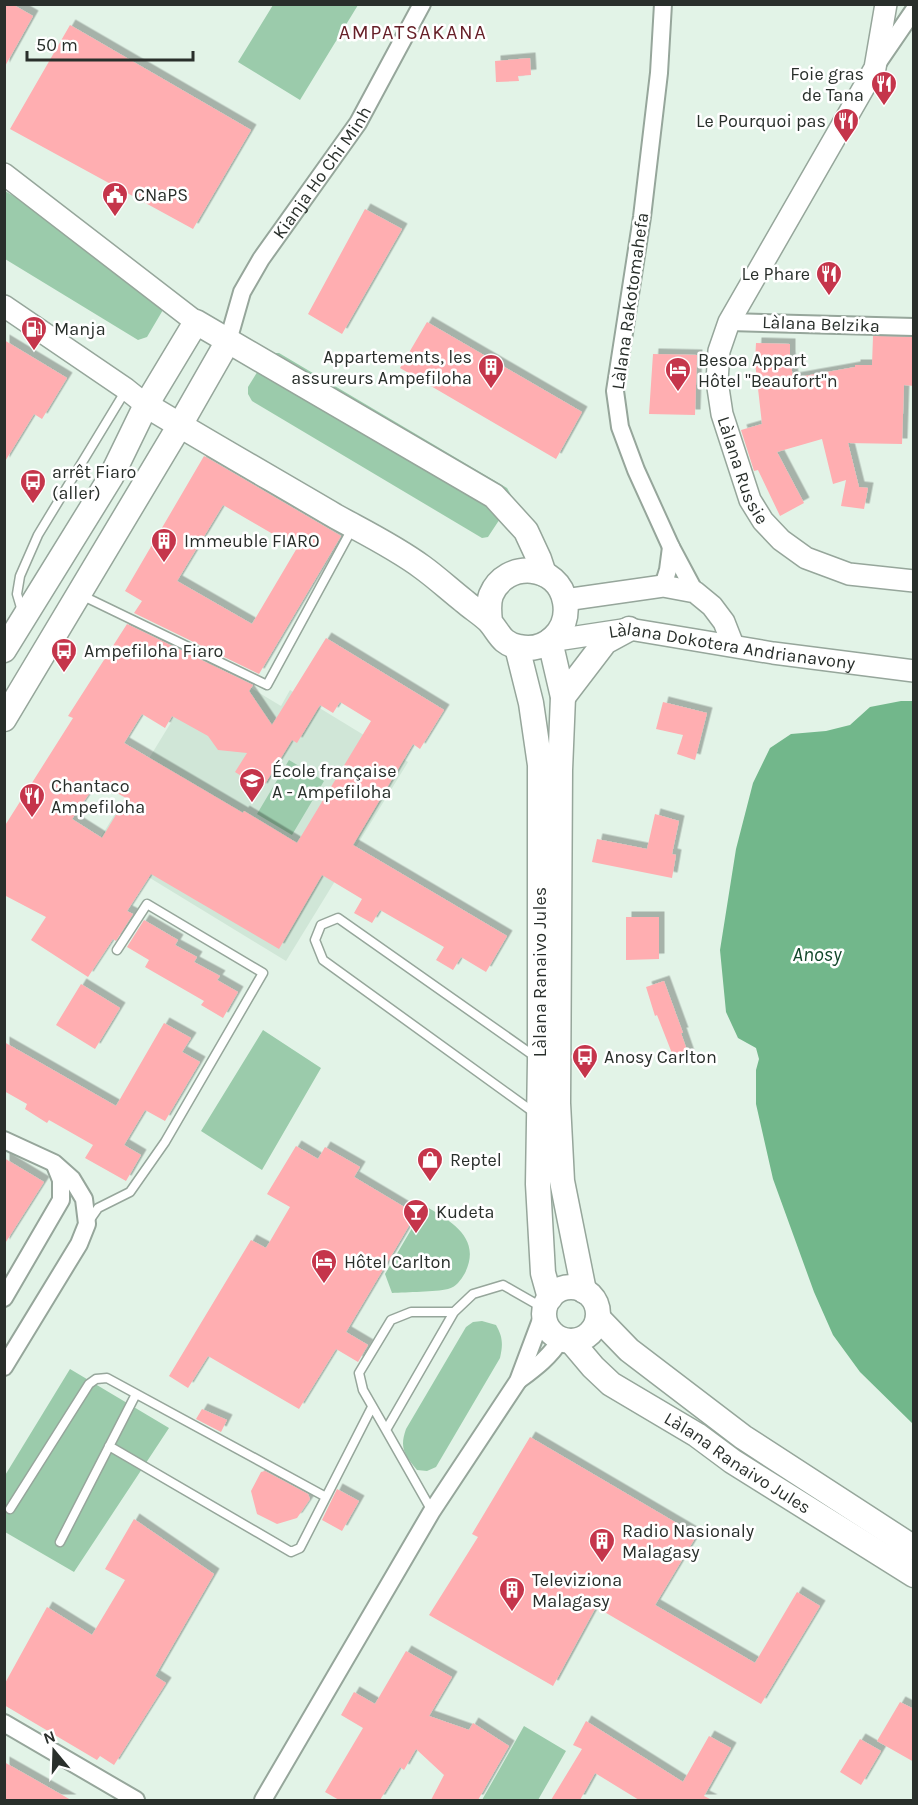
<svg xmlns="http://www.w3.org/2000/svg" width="918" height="1805" viewBox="0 0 918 1805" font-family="Karla,sans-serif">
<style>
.built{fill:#d0e6d7}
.green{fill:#9bcbab}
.water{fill:#72b78b}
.building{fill:#ffaeb1;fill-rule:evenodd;filter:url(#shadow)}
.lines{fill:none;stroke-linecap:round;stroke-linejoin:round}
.service-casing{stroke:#96a69b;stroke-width:11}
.minor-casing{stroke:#96a69b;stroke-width:20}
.tertiary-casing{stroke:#96a69b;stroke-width:24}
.secondary-casing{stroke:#96a69b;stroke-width:27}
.service{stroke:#fff;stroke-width:8}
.minor{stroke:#fff;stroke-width:16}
.tertiary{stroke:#fff;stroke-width:21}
.secondary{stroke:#fff;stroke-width:24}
.labels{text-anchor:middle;stroke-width:5;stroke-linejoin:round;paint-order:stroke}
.poi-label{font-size:18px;fill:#292f2b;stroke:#fff;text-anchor:start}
.street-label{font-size:18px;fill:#292f2b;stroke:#fff}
.neighbourhood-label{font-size:20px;letter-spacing:1.5px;fill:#662028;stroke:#fff}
.water-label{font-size:20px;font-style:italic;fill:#12472a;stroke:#fff}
</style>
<defs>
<filter id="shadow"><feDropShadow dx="5.5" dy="-5.5" stdDeviation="0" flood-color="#0004"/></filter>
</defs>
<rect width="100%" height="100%" fill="#e2f3e7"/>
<path class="built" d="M 208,662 L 281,706 L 290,690 L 408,762 L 286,961 L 96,845 Z"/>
<path class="green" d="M 273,5 L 358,5 L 300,100 L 238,62 Z
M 5,191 L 168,287 L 170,298 L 147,337 L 138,340 L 5,259 Z
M 271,353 L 279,353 L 507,488 L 511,495 L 511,502 L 488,537 L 482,538 L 252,401 L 248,394 L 248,387 L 267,356 Z
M 289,760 L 324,781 L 292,835 L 257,814 Z
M 263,1030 L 321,1068 L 262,1170 L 201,1131 Z
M 425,1206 C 451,1221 482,1238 465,1273 C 461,1280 456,1287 448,1289 C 435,1292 407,1292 392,1293 L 385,1274 Z
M 482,1321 L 496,1325 C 503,1337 503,1345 500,1358 L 436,1467 L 427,1471 L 417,1470 C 405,1455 399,1449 406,1429 L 466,1327 L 473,1322 Z
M 70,1369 L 169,1428 L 74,1572 L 5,1532 L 4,1477 Z
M 524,1726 L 566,1751 L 538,1800 L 482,1800 Z"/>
<path class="water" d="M 901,701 L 914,701 L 913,1424 L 860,1372 L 833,1335 L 814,1292 L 773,1179 L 756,1104 L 756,1070 L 759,1059 L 756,1048 L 738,1038 L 726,1012 L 720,950 L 736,849 L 753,783 L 770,748 L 791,734 L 826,731 L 850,725 L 870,707 Z"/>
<path class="building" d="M 4,4 L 12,4 L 33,16 L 4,68 Z
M 70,25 L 251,130 L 193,229 L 10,129 Z
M 530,58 L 531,75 L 518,76 L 519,81 L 496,82 L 495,61 Z
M 365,209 L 402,229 L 342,334 L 308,314 Z
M 427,322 L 582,412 L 556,459 L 400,368 Z
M 873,336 L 914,337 L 914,386 L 904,385 L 902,444 L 848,443 L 859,487 L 868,488 L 864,509 L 841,506 L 846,480 L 833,484 L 822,439 L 777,452 L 804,503 L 780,516 L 758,470 L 754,471 L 741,430 L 762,424 L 755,362 L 756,343 L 790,344 L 790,357 L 793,378 L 855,367 L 855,365 L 872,365 Z
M 4,340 L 67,378 L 42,419 L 34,414 L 4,463 Z
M 653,354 L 697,355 L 695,415 L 649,414 Z
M 204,456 L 341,536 L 259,674 L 134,613 L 142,601 L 125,591 ZM 223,505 L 297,548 L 252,624 L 177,581 Z
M 127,624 L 253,685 L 249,691 L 272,725 L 326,638 L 444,710 L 420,749 L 413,744 L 353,845 L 507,936 L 486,972 L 461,957 L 453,970 L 436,960 L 444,947 L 380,910 L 372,923 L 354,913 L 362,899 L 322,875 L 279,949 L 151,874 L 127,911 L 133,914 L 116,941 L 113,939 L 88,977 L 31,940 L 46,917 L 4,895 L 4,827 L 73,718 L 68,716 ZM 340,702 L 371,721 L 297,843 L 244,811 L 243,813 L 124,743 L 142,714 L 165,728 L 172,716 L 208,736 L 218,750 L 247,753 L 235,772 L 262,789 L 292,740 L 297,743 L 320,705 L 333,713 ZM 97,782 L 126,798 L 102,838 L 72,819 Z
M 663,702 L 707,713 L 695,760 L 677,754 L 683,735 L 656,729 Z
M 655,814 L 679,821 L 672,854 L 676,855 L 672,878 L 592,862 L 597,839 L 647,849 Z
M 626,917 L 659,917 L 659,959 L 626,960 Z
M 144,920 L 178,940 L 175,945 L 197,957 L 194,962 L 220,976 L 217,980 L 238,992 L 223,1018 L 201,1005 L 204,1001 L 145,967 L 149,960 L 127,947 Z
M 664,981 L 683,1033 L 681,1033 L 689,1056 L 675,1061 L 657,1015 L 655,1016 L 646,987 Z
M 81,984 L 120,1008 L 95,1049 L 56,1025 Z
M 164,1023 L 191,1038 L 182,1052 L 200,1062 L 165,1121 L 145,1110 L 124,1145 L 141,1155 L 126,1181 L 85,1158 L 93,1145 L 49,1120 L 47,1123 L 25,1109 L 27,1104 L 4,1091 L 4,1042 L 116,1106 Z
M 296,1146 L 318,1159 L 325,1147 L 360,1167 L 354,1177 L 416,1214 L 346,1332 L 368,1345 L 358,1362 L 336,1349 L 299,1409 L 208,1356 L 188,1388 L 169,1376 L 251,1240 L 266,1248 L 290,1207 L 267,1194 Z
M 4,1158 L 44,1182 L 4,1245 Z
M 202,1409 L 227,1420 L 221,1432 L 196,1419 Z
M 530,1437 L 697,1535 L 655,1605 L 755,1663 L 797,1592 L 820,1606 L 761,1704 L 596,1607 L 553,1686 L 429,1615 L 478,1537 L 472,1534 Z
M 265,1471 L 308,1494 L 310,1499 L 297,1518 L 277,1524 L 257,1514 L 251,1491 L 261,1472 Z
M 337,1489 L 359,1501 L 342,1531 L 322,1520 Z
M 134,1519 L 214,1574 L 155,1676 L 166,1683 L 114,1765 L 100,1756 L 97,1760 L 4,1705 L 4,1685 L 47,1607 L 92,1635 L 125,1580 L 105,1569 Z
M 406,1651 L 452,1677 L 429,1716 L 469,1730 L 473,1723 L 509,1746 L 478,1800 L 431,1800 L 444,1775 L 416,1749 L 404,1770 L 400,1767 L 380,1800 L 339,1800 L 325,1792 L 363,1728 L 341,1715 L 354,1692 L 375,1704 Z
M 900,1702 L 914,1709 L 914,1762 L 877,1741 Z
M 586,1721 L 683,1782 L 709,1736 L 731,1748 L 704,1796 L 712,1800 L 639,1800 L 595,1773 L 580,1800 L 551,1800 L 582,1749 L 573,1745 Z
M 860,1739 L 881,1751 L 861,1785 L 840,1772 Z
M 4,1762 L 71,1800 L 4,1800 Z"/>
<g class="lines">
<defs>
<path id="service" d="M 81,595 L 267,685 L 353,527
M 22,611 L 17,594 L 20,576 L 38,535 L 126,390
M 536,1114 L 323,960 L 315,940 L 321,925 L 338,918 L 537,1058
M 89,1221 L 98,1208 L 130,1192 L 165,1142 L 263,973 L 147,904 L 117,950
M 386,1430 L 363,1390 L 359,1373 L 391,1320 L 411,1312 L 454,1312
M 109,1446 L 291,1552 L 300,1548 L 372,1407
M 10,1509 L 89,1384 L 96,1379 L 107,1378 L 326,1497
M 432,1511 L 386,1430 L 454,1312 L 473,1294 L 503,1285 L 545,1309
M 60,1542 L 136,1394"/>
<g id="minor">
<path d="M 663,4 L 659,73 L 642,217 L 615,391 L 620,427 L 636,470 L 671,547 L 695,592"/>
<path d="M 877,64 L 914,10"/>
<path d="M 729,322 L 914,327"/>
<path id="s1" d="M 228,341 L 242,292 L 261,259 L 358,123 L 422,4"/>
<path d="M 663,586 L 668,570 L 671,547"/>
<path d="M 4,1140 L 54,1163 L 72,1179 L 84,1199 L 87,1224 L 79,1244 L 4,1367"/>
<path d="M 4,1298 L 61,1200 L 61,1180 L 55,1165"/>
<path d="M 519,1380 C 535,1368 550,1357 561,1339"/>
<path d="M 4,1723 L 136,1800"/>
<path d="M 263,1800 L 432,1511 L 518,1381 L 545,1309"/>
</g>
<g id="tertiary">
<path id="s2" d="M 886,4 L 875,68 L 729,322 L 719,351 L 717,381 L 722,414 L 750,500 L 763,521 L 781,540 L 806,558 L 849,574 L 914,581"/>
<path d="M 4,174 L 196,322"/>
<path d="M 4,306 L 126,389 L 146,405"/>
<path d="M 565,600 L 663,586 L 695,592 L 712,606 L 724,622 L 733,645"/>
<path id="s3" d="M 550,641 L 629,629 L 773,653 L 914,671"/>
</g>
<g id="secondary">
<path d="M 146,405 C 209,443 272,479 335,516 C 364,532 395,547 422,567 C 436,577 450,590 464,601 C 472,608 482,614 489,621 C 499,632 501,644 519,647 C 546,653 570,630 565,602 C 559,564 506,559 491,595 C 488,603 489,613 490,622"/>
<path d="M 550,641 L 563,697 L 560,770 L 558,1103 L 562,1181 L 584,1291"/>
<path d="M 517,647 L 531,703 L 540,765 L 540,1060 L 538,1184 L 543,1273 L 550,1298"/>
<path d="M 4,650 L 111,477 L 146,405 L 196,322 L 494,496 L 526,531 L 539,559 L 544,574"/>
<path d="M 563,697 L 605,642 L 629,629"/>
<path d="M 4,719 L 180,425 L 228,341"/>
<circle cx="571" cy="1314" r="27"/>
<path d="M 598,1318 L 629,1350 L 743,1437 L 914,1548"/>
<path id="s4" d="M 571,1341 L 593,1367 L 611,1384 L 697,1435 L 732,1461 L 914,1575"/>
</g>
</defs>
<use href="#service" class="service-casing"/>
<use href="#minor" class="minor-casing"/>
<use href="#tertiary" class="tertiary-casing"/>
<use href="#secondary" class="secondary-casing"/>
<use href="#service" class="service"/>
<use href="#minor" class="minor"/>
<use href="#tertiary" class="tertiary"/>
<use href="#secondary" class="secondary"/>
</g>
<defs>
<symbol id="restaurant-pin" viewBox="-11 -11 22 30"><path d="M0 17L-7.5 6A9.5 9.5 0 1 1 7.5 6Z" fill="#c5354b" stroke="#fff"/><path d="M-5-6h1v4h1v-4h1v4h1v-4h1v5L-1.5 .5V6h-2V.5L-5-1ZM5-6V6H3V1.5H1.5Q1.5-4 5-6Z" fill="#fff"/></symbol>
<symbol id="civic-pin" viewBox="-11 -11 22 30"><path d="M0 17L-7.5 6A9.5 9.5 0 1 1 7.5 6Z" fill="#c5354b" stroke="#fff"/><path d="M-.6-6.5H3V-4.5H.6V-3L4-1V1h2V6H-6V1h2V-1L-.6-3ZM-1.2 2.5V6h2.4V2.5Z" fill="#fff"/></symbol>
<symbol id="fuel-pin" viewBox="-11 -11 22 30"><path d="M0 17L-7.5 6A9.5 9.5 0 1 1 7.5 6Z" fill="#c5354b" stroke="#fff"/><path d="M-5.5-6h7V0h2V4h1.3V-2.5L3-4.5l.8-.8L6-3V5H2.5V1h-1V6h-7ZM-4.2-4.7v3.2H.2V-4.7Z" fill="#fff"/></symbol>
<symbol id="building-pin" viewBox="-11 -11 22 30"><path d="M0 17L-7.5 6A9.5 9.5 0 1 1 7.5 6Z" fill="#c5354b" stroke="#fff"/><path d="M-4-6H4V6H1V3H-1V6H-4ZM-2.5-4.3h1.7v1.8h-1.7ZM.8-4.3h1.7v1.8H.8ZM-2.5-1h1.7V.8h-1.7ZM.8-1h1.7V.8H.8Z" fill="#fff"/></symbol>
<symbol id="hotel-pin" viewBox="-11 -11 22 30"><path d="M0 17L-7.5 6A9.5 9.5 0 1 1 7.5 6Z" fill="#c5354b" stroke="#fff"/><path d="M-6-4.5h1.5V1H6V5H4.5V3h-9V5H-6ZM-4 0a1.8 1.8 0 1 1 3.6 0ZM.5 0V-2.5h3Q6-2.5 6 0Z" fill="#fff"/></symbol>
<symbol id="bus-pin" viewBox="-11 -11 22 30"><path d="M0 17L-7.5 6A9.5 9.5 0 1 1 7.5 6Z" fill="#c5354b" stroke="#fff"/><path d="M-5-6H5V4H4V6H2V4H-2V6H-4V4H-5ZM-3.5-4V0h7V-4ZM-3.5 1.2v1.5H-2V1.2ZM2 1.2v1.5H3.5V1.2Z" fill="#fff"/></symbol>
<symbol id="school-pin" viewBox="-11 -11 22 30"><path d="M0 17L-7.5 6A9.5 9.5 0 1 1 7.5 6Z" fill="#c5354b" stroke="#fff"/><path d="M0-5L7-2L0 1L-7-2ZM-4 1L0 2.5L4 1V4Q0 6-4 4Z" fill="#fff"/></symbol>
<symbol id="shop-pin" viewBox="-11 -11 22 30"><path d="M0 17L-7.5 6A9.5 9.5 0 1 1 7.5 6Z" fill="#c5354b" stroke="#fff"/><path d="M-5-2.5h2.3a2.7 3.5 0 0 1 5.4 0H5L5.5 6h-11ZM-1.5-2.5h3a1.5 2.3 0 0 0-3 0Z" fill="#fff"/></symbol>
<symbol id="bar-pin" viewBox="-11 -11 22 30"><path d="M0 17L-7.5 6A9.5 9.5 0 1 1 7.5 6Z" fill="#c5354b" stroke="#fff"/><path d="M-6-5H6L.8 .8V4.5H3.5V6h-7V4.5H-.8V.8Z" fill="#fff"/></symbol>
</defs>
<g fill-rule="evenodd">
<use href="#restaurant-pin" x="869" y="69" width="30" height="40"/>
<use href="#restaurant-pin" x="831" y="106" width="30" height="40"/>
<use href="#civic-pin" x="100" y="180" width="30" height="40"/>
<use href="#restaurant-pin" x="814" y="259" width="30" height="40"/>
<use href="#fuel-pin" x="19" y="314" width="30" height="40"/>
<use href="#building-pin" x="476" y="352" width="30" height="40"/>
<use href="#hotel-pin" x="663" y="355" width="30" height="40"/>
<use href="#bus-pin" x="18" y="467" width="30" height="40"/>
<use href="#building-pin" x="149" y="526" width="30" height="40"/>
<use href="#bus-pin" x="49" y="636" width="30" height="40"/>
<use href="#school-pin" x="237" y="766" width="30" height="40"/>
<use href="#restaurant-pin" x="17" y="781" width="30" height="40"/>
<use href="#bus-pin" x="570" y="1042" width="30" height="40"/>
<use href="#shop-pin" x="415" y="1145" width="30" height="40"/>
<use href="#bar-pin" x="401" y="1197" width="30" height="40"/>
<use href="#hotel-pin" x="309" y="1247" width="30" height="40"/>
<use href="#building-pin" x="587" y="1526" width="30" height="40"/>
<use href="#building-pin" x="497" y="1575" width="30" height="40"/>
</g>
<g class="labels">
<g class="poi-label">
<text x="864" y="80" text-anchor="end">Foie gras<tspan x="864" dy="21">de Tana</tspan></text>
<text x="826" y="127" text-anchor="end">Le Pourquoi pas</text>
<text x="134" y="201">CNaPS</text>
<text x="810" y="280" text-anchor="end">Le Phare</text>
<text x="54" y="335">Manja</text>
<text x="472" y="363" text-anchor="end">Appartements, les<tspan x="472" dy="21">assureurs Ampefiloha</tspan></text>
<text x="698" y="366">Besoa Appart<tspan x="698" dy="21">Hôtel "Beaufort"n</tspan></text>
<text x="52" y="478">arrêt Fiaro<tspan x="52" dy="21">(aller)</tspan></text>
<text x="184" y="547">Immeuble FIARO</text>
<text x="84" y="657">Ampefiloha Fiaro</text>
<text x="272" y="777">École française<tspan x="272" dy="21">A - Ampefiloha</tspan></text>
<text x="51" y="792">Chantaco<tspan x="51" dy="21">Ampefiloha</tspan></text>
<text x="604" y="1063">Anosy Carlton</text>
<text x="450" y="1166">Reptel</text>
<text x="436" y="1218">Kudeta</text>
<text x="344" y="1268">Hôtel Carlton</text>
<text x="622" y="1537">Radio Nasionaly<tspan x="622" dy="21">Malagasy</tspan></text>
<text x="532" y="1586">Televiziona<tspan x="532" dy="21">Malagasy</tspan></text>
</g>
<g class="street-label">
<text dy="6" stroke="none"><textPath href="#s1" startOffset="195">Kianja Ho Chi Minh</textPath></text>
<text transform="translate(630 301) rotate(-82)" y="6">Làlana Rakotomahefa</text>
<text transform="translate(821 324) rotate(2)" y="6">Làlana Belzika</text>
<text dy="6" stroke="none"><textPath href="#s2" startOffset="512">Làlana Russie</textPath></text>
<text dy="6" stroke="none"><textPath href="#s3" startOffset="184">Làlana Dokotera Andrianavony</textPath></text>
<text transform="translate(540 972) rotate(-90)" y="6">Làlana Ranaivo Jules</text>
<text dy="6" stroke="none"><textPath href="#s4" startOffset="208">Làlana Ranaivo Jules</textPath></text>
</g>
<g class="neighbourhood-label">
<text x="413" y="39">AMPATSAKANA</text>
</g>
<g class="water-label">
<text x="817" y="961">Anosy</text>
</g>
</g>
<rect width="918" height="1805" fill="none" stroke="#292f2b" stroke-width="12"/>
<g transform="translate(54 1751) rotate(341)" stroke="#ffffff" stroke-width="4.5" paint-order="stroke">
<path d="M0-4.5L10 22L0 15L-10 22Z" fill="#292f2b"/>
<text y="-9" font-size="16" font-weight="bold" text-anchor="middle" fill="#292f2b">N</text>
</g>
<path d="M27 51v9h166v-9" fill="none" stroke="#292f2b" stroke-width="3"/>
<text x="36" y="51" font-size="18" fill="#292f2b" stroke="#ffffff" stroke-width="4.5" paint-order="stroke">50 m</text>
</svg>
